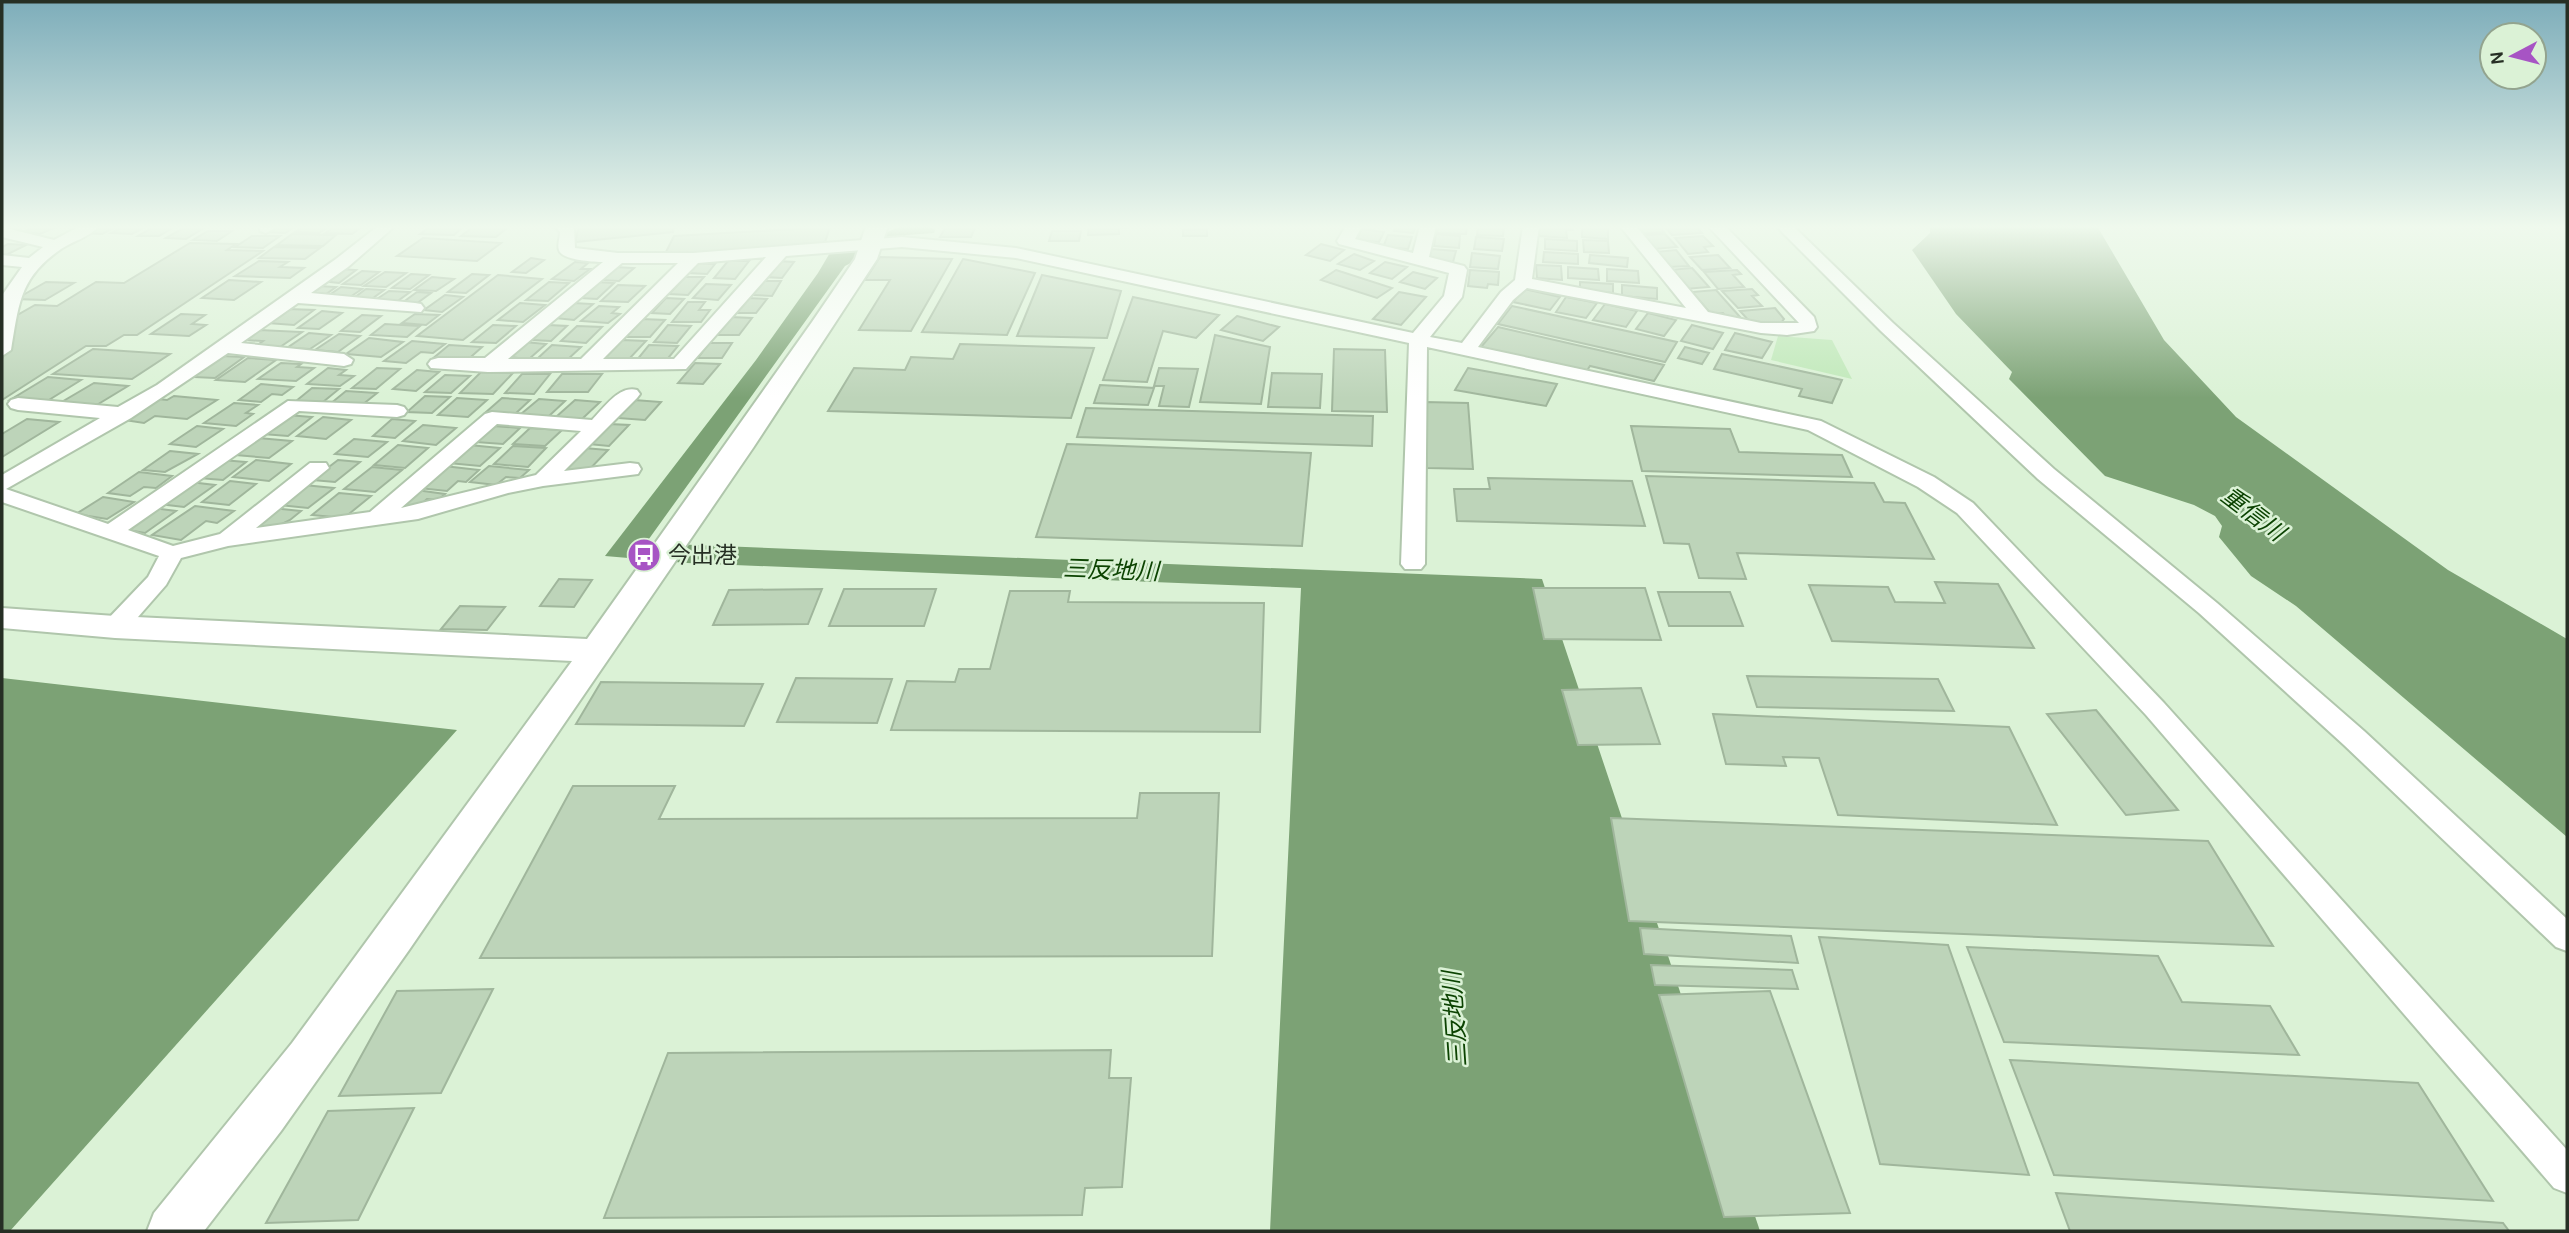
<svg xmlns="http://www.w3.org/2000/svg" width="2569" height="1233" viewBox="0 0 2569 1233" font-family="Karla,'Noto Sans JP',sans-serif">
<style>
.green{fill:#bfe8b8}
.water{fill:#7ca275}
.building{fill:#bdd4b9;stroke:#a0b69c;stroke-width:2}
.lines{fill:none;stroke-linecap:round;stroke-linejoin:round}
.street-casing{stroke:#b0c6ac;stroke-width:4}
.secondary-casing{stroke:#b0c6ac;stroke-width:4}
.street{fill:#fff;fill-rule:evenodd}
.secondary{fill:#fff;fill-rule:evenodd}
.labels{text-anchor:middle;stroke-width:5;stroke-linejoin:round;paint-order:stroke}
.poi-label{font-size:23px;fill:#262f24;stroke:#dbf2d6;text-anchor:start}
.water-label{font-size:24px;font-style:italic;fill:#0c4302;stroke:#dbf2d6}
</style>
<rect width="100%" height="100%" fill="#dbf2d6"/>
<path class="green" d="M 1778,336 L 1832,340 L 1852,379 L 1771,360 Z"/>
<path class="water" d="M 900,226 L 929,226 L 935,230 L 934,233 L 906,235 L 845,266 L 646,543 L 1542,579 L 1760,1231 L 1270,1231 L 1301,588 L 687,563 L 605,556 L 756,360 L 818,273 L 831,251 L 854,249 Z
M 1930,226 L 2097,226 L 2164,340 L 2236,417 L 2448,570 L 2567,639 L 2567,837 L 2296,606 L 2251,576 L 2219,537 L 2222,526 L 2215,516 L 2194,505 L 2105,476 L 2009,379 L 2012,372 L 1956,314 L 1912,250 L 1930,233 Z
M 2,678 L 457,730 L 10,1231 L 2,1231 Z"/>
<path class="building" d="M 37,226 L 58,226 L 40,234 L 23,232 Z
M 99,226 L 118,226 L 102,234 L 84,233 Z
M 125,226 L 147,226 L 132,234 L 111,233 Z
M 155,226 L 176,226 L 159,236 L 138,236 Z
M 187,226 L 207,226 L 186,239 L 166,238 Z
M 274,226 L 296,226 L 285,233 L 264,232 Z
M 305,226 L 330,226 L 319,233 L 295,232 Z
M 336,226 L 363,226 L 352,234 L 325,233 Z
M 431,226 L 464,226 L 454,235 L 420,234 Z
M 579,226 L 674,226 L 673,232 L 575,242 Z
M 1089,226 L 1129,226 L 1128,228 L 1119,228 L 1119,234 L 1088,235 Z
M 1396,226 L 1416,226 L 1413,233 L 1394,231 Z
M 1438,226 L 1467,226 L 1466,234 L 1437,233 Z
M 1478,226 L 1504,226 L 1503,236 L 1477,235 Z
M 1538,226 L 1572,226 L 1573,230 L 1566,230 L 1567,238 L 1539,236 Z
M 1582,226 L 1608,228 L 1608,239 L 1582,237 Z
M 1633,226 L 1659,226 L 1664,232 L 1640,234 Z
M 1664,226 L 1696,226 L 1702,233 L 1672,235 Z
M 473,227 L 507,228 L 496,237 L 461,236 Z
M 830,227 L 824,245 L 665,254 L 674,236 Z
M 945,228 L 975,228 L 971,237 L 940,237 Z
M 1207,229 L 1207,236 L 1183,236 L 1183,230 Z
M 1362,229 L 1384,232 L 1379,242 L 1356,240 Z
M 208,231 L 232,231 L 217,241 L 193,240 Z
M 1052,231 L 1081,231 L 1079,241 L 1049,241 Z
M 292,234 L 336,235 L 323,246 L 277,245 Z
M 1436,234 L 1460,236 L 1459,248 L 1434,246 Z
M 1665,234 L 1677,247 L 1654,249 L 1642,235 Z
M 1388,235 L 1412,237 L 1408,249 L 1383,247 Z
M 252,236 L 280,236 L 263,248 L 235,247 Z
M 1703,236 L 1713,246 L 1704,247 L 1708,252 L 1688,254 L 1675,238 Z
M 1476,237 L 1504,239 L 1502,251 L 1474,249 Z
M 423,238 L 501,243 L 477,261 L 397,256 Z
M 1545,239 L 1577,241 L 1577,251 L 1545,249 Z
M 1583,240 L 1608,241 L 1609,253 L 1584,252 Z
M 190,243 L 236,244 L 227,250 L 263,251 L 137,335 L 124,335 L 106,346 L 86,346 L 2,400 L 2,359 L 14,317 L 35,305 L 57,306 L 96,282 L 124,283 Z
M 8,244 L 26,245 L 2,257 L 2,247 Z
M 1321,244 L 1344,250 L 1330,261 L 1306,255 Z
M 274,247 L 320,248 L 305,259 L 259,258 Z
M 1431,249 L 1456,251 L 1453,262 L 1428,260 Z
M 1676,250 L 1689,266 L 1667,267 L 1655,252 Z
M 1544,252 L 1578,254 L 1578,264 L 1543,262 Z
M 1472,253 L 1500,256 L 1498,269 L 1470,267 Z
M 1354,254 L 1374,261 L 1360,270 L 1338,264 Z
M 1590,255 L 1628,258 L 1627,267 L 1589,263 Z
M 1718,255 L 1730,268 L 1702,270 L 1690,257 Z
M 880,257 L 952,259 L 911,331 L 859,330 L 890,280 L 865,280 Z
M 531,258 L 544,260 L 526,273 L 512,272 Z
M 963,259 L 1035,273 L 1007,335 L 922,332 Z
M 259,261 L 288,262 L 280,267 L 304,268 L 290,278 L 235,276 Z
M 728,261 L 749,261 L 735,279 L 714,278 Z
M 777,261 L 794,262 L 782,278 L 764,277 Z
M 575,262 L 588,263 L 581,269 L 590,269 L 574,281 L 552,279 Z
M 1385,262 L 1407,267 L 1392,279 L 1370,273 Z
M 697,263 L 715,264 L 707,274 L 688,273 Z
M 1536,265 L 1561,266 L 1562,280 L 1537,278 Z
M 615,267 L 634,268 L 619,281 L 601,280 Z
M 1568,267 L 1598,269 L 1599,280 L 1568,278 Z
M 1692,268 L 1709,287 L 1685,289 L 1669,270 Z
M 339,269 L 356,270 L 339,283 L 321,281 Z
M 1607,269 L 1638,271 L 1639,283 L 1607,281 Z
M 1336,270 L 1392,288 L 1377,298 L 1321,280 Z
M 1470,270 L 1499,272 L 1498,285 L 1488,284 L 1487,288 L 1468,286 Z
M 1737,270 L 1741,274 L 1733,275 L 1744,287 L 1718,289 L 1704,272 Z
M 362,271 L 379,272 L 361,285 L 343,284 Z
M 385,272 L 406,273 L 386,287 L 364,286 Z
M 1413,272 L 1437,278 L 1425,289 L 1400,282 Z
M 411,274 L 429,275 L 410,289 L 392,288 Z
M 472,274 L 489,275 L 466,293 L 448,292 Z
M 498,275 L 542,279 L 463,340 L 417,336 Z
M 1042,275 L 1121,291 L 1107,338 L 1017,336 Z
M 432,277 L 454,279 L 436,291 L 414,290 Z
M 685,277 L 704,277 L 688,295 L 669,294 Z
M 229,280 L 261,282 L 234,300 L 202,298 Z
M 761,281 L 781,281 L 772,296 L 751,295 Z
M 46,282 L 74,283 L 45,300 L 16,299 Z
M 549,282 L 569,283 L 548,301 L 526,300 Z
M 596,282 L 614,283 L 597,299 L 578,298 Z
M 1580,282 L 1613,284 L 1613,293 L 1580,290 Z
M 706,284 L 731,285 L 718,300 L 693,298 Z
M 618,285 L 645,286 L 628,302 L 601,301 Z
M 1622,285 L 1657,288 L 1657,299 L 1622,296 Z
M 318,286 L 336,287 L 322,297 L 303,296 Z
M 341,287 L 362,289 L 347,299 L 325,298 Z
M 366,289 L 384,290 L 369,301 L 351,300 Z
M 1524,289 L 1560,297 L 1550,310 L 1513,302 Z
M 1752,289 L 1758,295 L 1752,296 L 1762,306 L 1738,308 L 1722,291 Z
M 1716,290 L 1740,317 L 1727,318 L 1723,313 L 1711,314 L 1692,292 Z
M 389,291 L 410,292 L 395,303 L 374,301 Z
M 417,292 L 431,293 L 416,304 L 402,303 Z
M 1399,292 L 1426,297 L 1401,325 L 1373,319 Z
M 445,295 L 463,297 L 442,312 L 424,310 Z
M 1133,297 L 1219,315 L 1196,338 L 1163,331 L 1147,382 L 1103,380 Z
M 1566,297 L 1597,303 L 1586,318 L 1556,312 Z
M 666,298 L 684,299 L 670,314 L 652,313 Z
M 747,298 L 767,299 L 756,313 L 735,313 Z
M 688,302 L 705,302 L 699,310 L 710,310 L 701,322 L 672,322 Z
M 520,303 L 545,305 L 523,322 L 498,320 Z
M 573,303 L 593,304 L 574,320 L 555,318 Z
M 1605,304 L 1637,311 L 1626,327 L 1593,320 Z
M 599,306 L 619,307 L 612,313 L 620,314 L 608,323 L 581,321 Z
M 1512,306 L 1677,342 L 1665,362 L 1498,324 Z
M 1775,308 L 1784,319 L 1780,324 L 1751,323 L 1740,311 Z
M 288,309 L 314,310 L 294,325 L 267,323 Z
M 322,311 L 342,313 L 319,329 L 298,328 Z
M 1648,313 L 1676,320 L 1664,336 L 1636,329 Z
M 181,314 L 205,315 L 192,324 L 206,325 L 189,336 L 151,334 Z
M 415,314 L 439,315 L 426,325 L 402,323 Z
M 362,315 L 381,316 L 360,332 L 341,331 Z
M 1237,316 L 1279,327 L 1263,341 L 1221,330 Z
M 730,317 L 752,318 L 739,335 L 717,335 Z
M 641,319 L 665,320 L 650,337 L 626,337 Z
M 385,324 L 420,326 L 407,337 L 371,335 Z
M 493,325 L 516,326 L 496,343 L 472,342 Z
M 548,325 L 567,326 L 551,341 L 532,340 Z
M 668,325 L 691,326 L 677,343 L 654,342 Z
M 1692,325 L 1723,333 L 1713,349 L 1681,341 Z
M 577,326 L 602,327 L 586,343 L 561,341 Z
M 1498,327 L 1664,365 L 1654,381 L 1590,366 L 1586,372 L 1481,347 Z
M 259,330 L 302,332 L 280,347 L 256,346 L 263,341 L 244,340 Z
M 309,333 L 331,335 L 310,349 L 287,348 Z
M 1735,333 L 1772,342 L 1762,358 L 1725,350 Z
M 339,334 L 360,336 L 338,352 L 315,350 Z
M 1215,335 L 1270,347 L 1261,404 L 1200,402 Z
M 369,338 L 403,342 L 381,357 L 346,354 Z
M 622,340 L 646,341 L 629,359 L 605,358 Z
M 412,341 L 445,344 L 433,353 L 421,352 L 406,363 L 384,361 Z
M 524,342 L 546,344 L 529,359 L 507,357 Z
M 709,343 L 732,343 L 722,358 L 698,358 Z
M 960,344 L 1094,348 L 1071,418 L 828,411 L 854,368 L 905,370 L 911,357 L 953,359 Z
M 449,345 L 482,347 L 464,363 L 431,360 Z
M 552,345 L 581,347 L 566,361 L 537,359 Z
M 649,345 L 678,346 L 665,362 L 636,361 Z
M 1685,347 L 1709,353 L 1702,364 L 1678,358 Z
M 93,349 L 170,354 L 132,379 L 53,374 Z
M 1334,349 L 1385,350 L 1387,412 L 1332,411 Z
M 1722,354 L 1842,380 L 1832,403 L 1799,396 L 1802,389 L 1714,369 Z
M 221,356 L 244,357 L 215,378 L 192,377 Z
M 248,358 L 276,360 L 245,382 L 216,380 Z
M 281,363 L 301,364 L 297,367 L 314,368 L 296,381 L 258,379 Z
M 695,363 L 720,364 L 703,384 L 678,383 Z
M 328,368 L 346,370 L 339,375 L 354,376 L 340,386 L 307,384 Z
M 377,368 L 400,369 L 376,389 L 352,388 Z
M 1159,368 L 1198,369 L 1189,407 L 1159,406 L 1164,386 L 1154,386 Z
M 1468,368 L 1557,384 L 1546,406 L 1455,390 Z
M 417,370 L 439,372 L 416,391 L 393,389 Z
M 481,372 L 513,373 L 493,394 L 460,393 Z
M 1272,373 L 1322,374 L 1320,408 L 1268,407 Z
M 522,374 L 550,374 L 534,394 L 505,393 Z
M 562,374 L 602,374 L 588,392 L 547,392 Z
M 445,375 L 470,376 L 451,393 L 425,392 Z
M 48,377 L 81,380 L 44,403 L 10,400 Z
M 94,383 L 128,386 L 95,406 L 60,403 Z
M 261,384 L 293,387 L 282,395 L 272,394 L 261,402 L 239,400 Z
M 1100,385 L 1154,388 L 1148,405 L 1094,403 Z
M 312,388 L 339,389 L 323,402 L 296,401 Z
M 346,391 L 377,393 L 362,405 L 330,404 Z
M 174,396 L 217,400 L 187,419 L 155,416 L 144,423 L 124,420 L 158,399 L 167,400 Z
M 425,396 L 450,397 L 432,413 L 407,412 Z
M 457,398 L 487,400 L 468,417 L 438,415 Z
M 502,398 L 530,400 L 514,415 L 485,413 Z
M 539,399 L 565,401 L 548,417 L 521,414 Z
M 575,400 L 600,402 L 582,419 L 556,417 Z
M 634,400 L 661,402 L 645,420 L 617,418 Z
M 1425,402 L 1468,403 L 1473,469 L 1427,468 Z
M 234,403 L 258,405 L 246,413 L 253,414 L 236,426 L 204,423 Z
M 1086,408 L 1373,416 L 1372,446 L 1077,437 Z
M 287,415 L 312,417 L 288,436 L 262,434 Z
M 323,417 L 351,420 L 326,439 L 297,436 Z
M 27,419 L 59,422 L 2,457 L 2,434 Z
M 392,419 L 415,421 L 395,438 L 373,436 Z
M 609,424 L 629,425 L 609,446 L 588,444 Z
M 423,425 L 456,428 L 436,445 L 403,441 Z
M 197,426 L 223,429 L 196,447 L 170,444 Z
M 493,426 L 520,428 L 503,444 L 475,442 Z
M 1631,426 L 1730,429 L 1739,452 L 1842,455 L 1852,477 L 1642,471 Z
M 530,428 L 562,430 L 545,446 L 513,444 Z
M 258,438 L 292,441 L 269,458 L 235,455 Z
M 354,439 L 387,442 L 368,457 L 335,454 Z
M 1067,444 L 1311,453 L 1302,546 L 1036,537 Z
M 398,445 L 428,448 L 405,468 L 374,465 Z
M 469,445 L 500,448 L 480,466 L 448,463 Z
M 513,446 L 546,448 L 528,467 L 494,464 Z
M 584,448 L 608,450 L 586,473 L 561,470 Z
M 170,451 L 198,454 L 165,472 L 143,470 Z
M 222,460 L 246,462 L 223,480 L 198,478 Z
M 256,460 L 291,464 L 269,481 L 233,477 Z
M 338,460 L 360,462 L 335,482 L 312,480 Z
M 444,466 L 479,470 L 466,482 L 458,481 L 447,491 L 419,488 Z
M 489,466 L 529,470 L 520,478 L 506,477 L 496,485 L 470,482 Z
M 372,467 L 402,470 L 375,492 L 344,489 Z
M 139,472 L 172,476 L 156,488 L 144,487 L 130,496 L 108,493 Z
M 1646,476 L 1874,483 L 1884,502 L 1905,503 L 1934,559 L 1737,553 L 1746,579 L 1699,578 L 1689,544 L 1664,543 Z
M 1488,478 L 1632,481 L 1645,526 L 1457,521 L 1454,489 L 1490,489 Z
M 230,481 L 256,484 L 229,505 L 202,502 Z
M 190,482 L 215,485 L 184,507 L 159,504 Z
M 304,485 L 334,488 L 308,508 L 279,505 Z
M 416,490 L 445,494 L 438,500 L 427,499 L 417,508 L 398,506 Z
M 339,493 L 371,496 L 344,518 L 312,515 Z
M 103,497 L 134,502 L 107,519 L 76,514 Z
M 195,506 L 234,511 L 217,523 L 206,521 L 181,540 L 152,535 Z
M 153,508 L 176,511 L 145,533 L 122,529 Z
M 272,508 L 301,511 L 290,520 L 272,529 L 250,527 Z
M 559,579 L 592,580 L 574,607 L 540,606 Z
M 1935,582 L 1998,584 L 2034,648 L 1832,641 L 1809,585 L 1888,587 L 1895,602 L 1945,603 Z
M 1533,588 L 1645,588 L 1661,640 L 1544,639 Z
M 822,589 L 808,624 L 713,625 L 729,590 Z
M 844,589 L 936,589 L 924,626 L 829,626 Z
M 1010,591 L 1070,591 L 1068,602 L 1264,603 L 1260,732 L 891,730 L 907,681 L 955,682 L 959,669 L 990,669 Z
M 1658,592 L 1730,592 L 1743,626 L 1669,626 Z
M 460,606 L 505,607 L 487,630 L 441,629 Z
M 1747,676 L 1938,679 L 1954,711 L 1757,707 Z
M 796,678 L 892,679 L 877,723 L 777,722 Z
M 601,682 L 763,684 L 744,726 L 576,724 Z
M 1641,688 L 1660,744 L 1578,745 L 1562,690 Z
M 2096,710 L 2178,810 L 2126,815 L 2047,714 Z
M 1713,714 L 2009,727 L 2057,825 L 1838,815 L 1819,758 L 1783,757 L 1786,766 L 1726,764 Z
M 573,786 L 675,786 L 659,819 L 1137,818 L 1140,793 L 1219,793 L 1212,956 L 480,958 Z
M 1611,818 L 2208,841 L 2273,946 L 1629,921 Z
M 1640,928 L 1791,936 L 1798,963 L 1644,954 Z
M 1819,937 L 1948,945 L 2029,1175 L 1880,1164 Z
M 1967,947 L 2158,956 L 2182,1002 L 2270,1006 L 2299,1055 L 2004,1042 Z
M 1651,965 L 1792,970 L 1798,989 L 1655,985 Z
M 493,989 L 441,1093 L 339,1096 L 397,991 Z
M 1770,991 L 1850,1213 L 1724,1217 L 1659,995 Z
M 1111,1050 L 1109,1078 L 1131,1078 L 1122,1187 L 1085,1188 L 1082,1215 L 604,1218 L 668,1053 Z
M 2010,1060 L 2418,1083 L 2493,1201 L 2054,1175 Z
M 414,1108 L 358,1220 L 266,1223 L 328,1111 Z
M 2056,1193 L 2503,1223 L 2509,1231 L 2070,1231 Z"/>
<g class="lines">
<defs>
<path id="street" d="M 80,226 L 99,226 C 90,237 73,241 61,249 C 19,278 19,304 11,350 L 2,356 L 3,294 L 22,267 L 2,265 L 2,255 L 29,258 L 43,247 L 2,237 L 2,227 L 54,240 Z
M 260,226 L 278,226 L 266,233 L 260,231 Z
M 378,226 L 395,226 L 348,267 L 311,293 L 415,303 L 421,304 L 424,308 L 421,312 L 298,303 L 241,343 L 344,354 L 353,360 L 351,364 L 344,366 L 228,353 L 131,418 L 6,489 L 108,524 L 288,401 L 397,405 L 404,407 L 407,411 L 404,415 L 397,417 L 299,411 L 128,530 L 173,546 L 220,534 L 310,463 L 326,463 L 329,468 L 256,528 L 370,512 L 485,414 L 492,412 L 592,420 C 604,408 619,385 637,390 L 640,394 L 637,398 L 564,471 L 630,463 L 638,464 L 641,469 L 638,474 L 630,475 L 543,486 L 508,493 L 418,519 L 228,546 L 181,558 L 166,585 L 124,633 L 115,635 L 106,633 L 103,627 L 106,621 L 148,577 L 159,556 L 2,502 L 2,475 L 100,418 L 18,410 L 11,408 L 8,404 L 11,400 L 18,398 L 118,407 L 157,385 L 336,259 ZM 497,424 L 581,431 L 536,475 L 401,508 Z
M 554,226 L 574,228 L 575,248 L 618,253 L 693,253 L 902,237 L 1016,248 L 1413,333 L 1444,296 L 1449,273 L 1339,244 L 1337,241 L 1346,226 L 1362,226 L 1355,239 L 1413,253 L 1420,226 L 1436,226 L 1429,257 L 1464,266 L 1467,270 L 1462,297 L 1430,337 L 1462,343 L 1501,292 L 1515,280 L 1523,226 L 1539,226 L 1532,279 L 1686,308 L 1620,226 L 1636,226 L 1708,312 L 1761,323 L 1799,323 L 1708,226 L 1725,226 L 1814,317 L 1817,327 L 1814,331 L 1787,335 L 1761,333 L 1527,288 L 1513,300 L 1478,347 L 1821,421 L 1934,477 L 1973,503 L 2164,703 L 2567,1150 L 2567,1193 L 2554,1188 L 2146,715 L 1957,513 L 1918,487 L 1808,430 L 1427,347 L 1425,564 L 1421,569 L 1405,569 L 1401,564 L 1409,343 L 1016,258 L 902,247 L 786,256 L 686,369 L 488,372 L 431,368 L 428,364 L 431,360 L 438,358 L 485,358 L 603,262 C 594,262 561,260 559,250 C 557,246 560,237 560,232 ZM 766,257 L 674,359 L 603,359 L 698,263 ZM 622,263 L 678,263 L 581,359 L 508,359 Z
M 1776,226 L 1793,226 L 1893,323 L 2054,469 L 2217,603 L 2364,731 L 2567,919 L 2567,951 L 2556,947 L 2344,745 L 2199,613 L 2038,479 L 1881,331 Z"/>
<path id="secondary" d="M 866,226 L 888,226 L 877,259 L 753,448 L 409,950 L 281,1131 L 204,1231 L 147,1231 L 154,1213 L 292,1043 L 572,661 L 115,638 L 2,628 L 2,608 L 115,616 L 587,639 L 812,322 L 855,259 Z"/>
</defs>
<use href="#street" class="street-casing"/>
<use href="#secondary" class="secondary-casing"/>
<use href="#street" class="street"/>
<use href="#secondary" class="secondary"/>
</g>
<linearGradient id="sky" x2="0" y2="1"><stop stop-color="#7dadba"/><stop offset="0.57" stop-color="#eff9ed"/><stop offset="1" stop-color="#eff9ed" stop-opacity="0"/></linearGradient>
<rect width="2569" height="398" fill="url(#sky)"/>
<defs>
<symbol id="bus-disc" viewBox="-11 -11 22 22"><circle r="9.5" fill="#a754c4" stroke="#dbf2d6"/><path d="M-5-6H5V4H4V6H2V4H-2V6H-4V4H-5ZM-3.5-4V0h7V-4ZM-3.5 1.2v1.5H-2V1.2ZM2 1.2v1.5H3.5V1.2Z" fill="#fff"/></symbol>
</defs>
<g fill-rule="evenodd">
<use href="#bus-disc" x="625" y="536" width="38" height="38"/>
</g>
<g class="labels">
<g class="poi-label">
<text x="668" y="563">今出港</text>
</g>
<g class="water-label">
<text transform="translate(2253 514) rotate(37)" y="8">重信川</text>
<text transform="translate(1111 570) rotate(2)" y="8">三反地川</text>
<text transform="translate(1455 1019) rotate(-94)" y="8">三反地川</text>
</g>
</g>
<rect width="2569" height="1233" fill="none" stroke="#262f24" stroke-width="7"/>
<g transform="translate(2513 56) rotate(263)"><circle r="33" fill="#dbf2d6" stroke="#93a48f" stroke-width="2"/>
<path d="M0-5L12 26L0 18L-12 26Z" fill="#a754c4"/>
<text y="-10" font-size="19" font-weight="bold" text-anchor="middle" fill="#262f24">N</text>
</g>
</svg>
